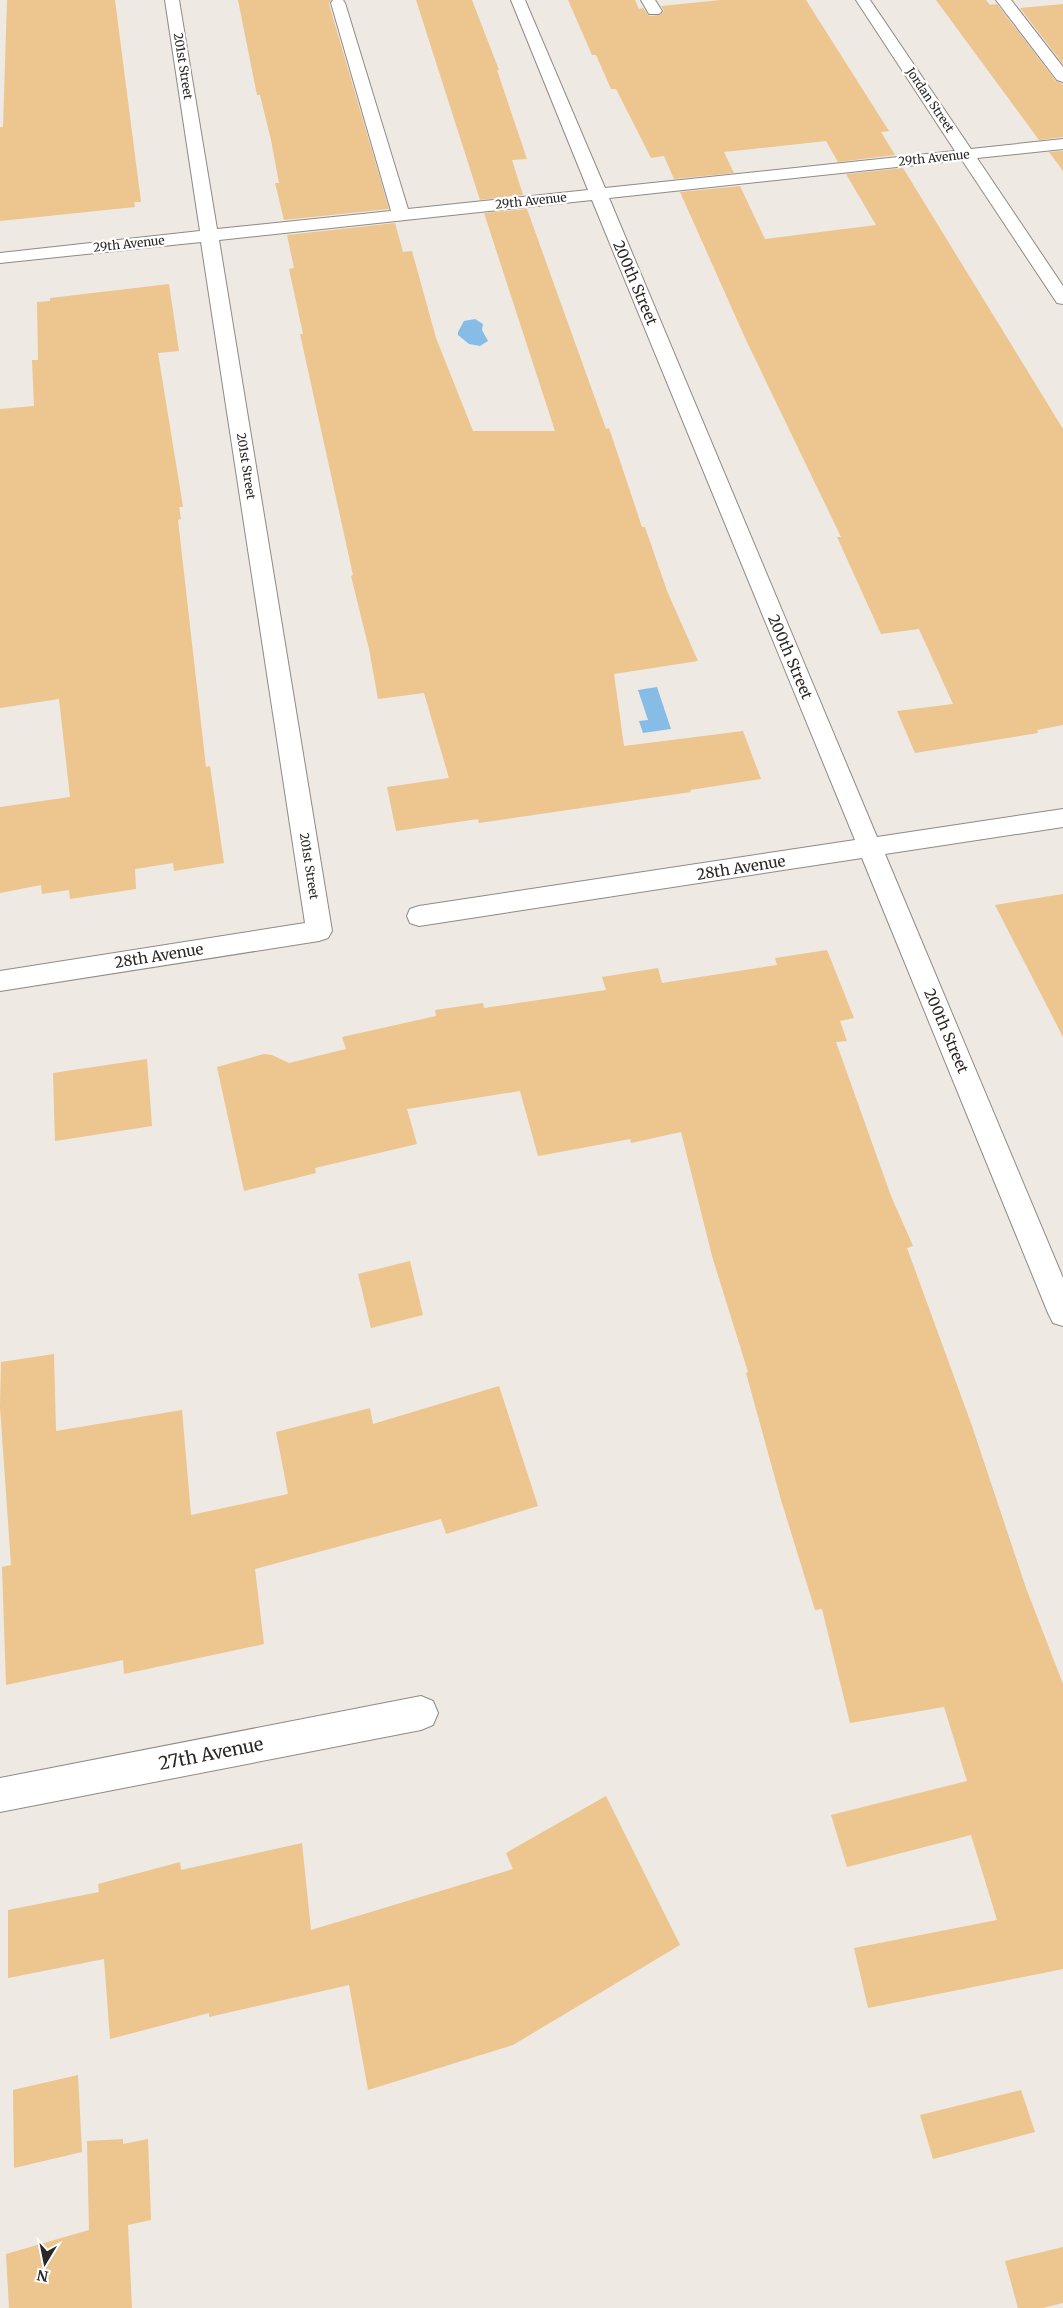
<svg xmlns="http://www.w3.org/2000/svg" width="1063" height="2308" viewBox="0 0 1063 2308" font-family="Merriweather,serif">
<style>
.water{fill:#85bde7}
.building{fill:#ecc58f}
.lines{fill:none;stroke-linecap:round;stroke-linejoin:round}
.minor-casing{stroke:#8f8a84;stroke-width:2}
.minor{fill:#fff;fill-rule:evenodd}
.labels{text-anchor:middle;stroke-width:4.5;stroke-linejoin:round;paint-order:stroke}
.far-street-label{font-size:12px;fill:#2b2926;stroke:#fff}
.street-label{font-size:15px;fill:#2b2926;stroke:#fff}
.near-street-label{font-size:18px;fill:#2b2926;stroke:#fff}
</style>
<rect width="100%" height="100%" fill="#eee9e3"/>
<path class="water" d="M 475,319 L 483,324 L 482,330 L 488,341 L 480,346 L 469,344 L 458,335 L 458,332 L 464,321 Z
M 657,687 L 671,729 L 643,733 L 639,721 L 648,720 L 638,690 Z"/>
<path class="building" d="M 7,0 L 115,0 L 141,202 L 134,202 L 135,207 L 0,221 L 0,127 L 3,127 Z
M 238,0 L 331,0 L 329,4 L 389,209 L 284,220 L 275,183 L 279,183 L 271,140 L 260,95 L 257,95 Z
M 416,0 L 472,0 L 499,70 L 497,70 L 527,159 L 512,160 L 523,195 L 480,200 Z
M 568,0 L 635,0 L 639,9 L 643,8 L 649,16 L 660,15 L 664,11 L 661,6 L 721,0 L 806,0 L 889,131 L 881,132 L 895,155 L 838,162 L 826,141 L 724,152 L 734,173 L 674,179 L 664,156 L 651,158 L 616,89 L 611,89 L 596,55 L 592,55 Z
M 936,0 L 986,0 L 990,5 L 997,4 L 1056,81 L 1063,84 L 1063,137 L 1039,140 Z
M 1063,4 L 1063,64 L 1020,8 Z
M 1063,151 L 1063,171 L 1049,152 Z
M 903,168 L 1063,429 L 1063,725 L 1037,730 L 1038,733 L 915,753 L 897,711 L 953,704 L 919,629 L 881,634 L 837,537 L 841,537 L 746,340 L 680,192 L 740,186 L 765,239 L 876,225 L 846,174 Z
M 527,209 L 606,429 L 609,428 L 642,527 L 645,527 L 667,591 L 698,661 L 614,674 L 624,746 L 743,731 L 761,779 L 690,790 L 691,792 L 479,823 L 478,819 L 396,831 L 387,787 L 449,778 L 424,693 L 378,699 L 369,649 L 351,576 L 353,575 L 300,334 L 303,334 L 289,269 L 294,268 L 287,235 L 395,223 L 403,252 L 412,251 L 436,338 L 473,431 L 555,431 L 484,213 Z
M 169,284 L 179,351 L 158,353 L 183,507 L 179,507 L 181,519 L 178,520 L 206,767 L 210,766 L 224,863 L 174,871 L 173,863 L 135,869 L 136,889 L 70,899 L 69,890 L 42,894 L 41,885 L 0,893 L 0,807 L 70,797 L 59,699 L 0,708 L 0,409 L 34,406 L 32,360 L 38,360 L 37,302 L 50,301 L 50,298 Z
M 1063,894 L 1063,1037 L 995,905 Z
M 827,950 L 854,1018 L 840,1021 L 847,1041 L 836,1042 L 891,1196 L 913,1246 L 907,1248 L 972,1426 L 1026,1588 L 1063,1684 L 1063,1969 L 868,2008 L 854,1948 L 997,1920 L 971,1835 L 847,1867 L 831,1815 L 967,1781 L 944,1707 L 850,1723 L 822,1609 L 815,1610 L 781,1500 L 746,1373 L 748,1372 L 712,1256 L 681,1132 L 631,1143 L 630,1139 L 538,1156 L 520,1091 L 407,1109 L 417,1144 L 315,1168 L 316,1173 L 244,1191 L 217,1067 L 264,1054 L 272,1055 L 289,1063 L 346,1049 L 342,1037 L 436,1016 L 435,1010 L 483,1003 L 484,1008 L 606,990 L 602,977 L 658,968 L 662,983 L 777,965 L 775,958 Z
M 147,1059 L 152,1126 L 55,1141 L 53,1073 Z
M 410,1261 L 423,1315 L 371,1328 L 358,1274 Z
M 54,1354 L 56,1431 L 182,1410 L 191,1515 L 288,1494 L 276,1432 L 370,1408 L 373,1424 L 499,1386 L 538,1506 L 446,1534 L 441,1519 L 255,1569 L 264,1644 L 124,1674 L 123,1660 L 6,1685 L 2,1567 L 11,1565 L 0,1407 L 1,1362 Z
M 606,1796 L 680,1945 L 513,2045 L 368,2090 L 349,1985 L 209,2017 L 209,2013 L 110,2039 L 104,1959 L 8,1978 L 8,1910 L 99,1892 L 98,1884 L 180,1862 L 181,1870 L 302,1843 L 311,1930 L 513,1869 L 506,1853 Z
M 78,2075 L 82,2152 L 14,2168 L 13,2090 Z
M 1021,2090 L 1035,2132 L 933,2159 L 920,2115 Z
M 123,2139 L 123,2144 L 148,2139 L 151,2220 L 128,2225 L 132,2308 L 9,2308 L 6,2254 L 89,2230 L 87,2141 Z
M 1063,2247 L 1063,2303 L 1043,2308 L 1018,2308 L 1005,2261 Z"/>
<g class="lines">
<defs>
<path id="minor" d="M 165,0 L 179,0 L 217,229 L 391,211 L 331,3 L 333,0 L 343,0 L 345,3 L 408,209 L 588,190 L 511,0 L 525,0 L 605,188 L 955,151 L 856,0 L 870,0 L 971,149 L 1063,139 L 1063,149 L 977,158 L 1063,286 L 1063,304 L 1057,303 L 962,160 L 609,198 L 877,837 L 1063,809 L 1063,827 L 885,854 L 1063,1278 L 1063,1326 L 1053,1323 L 1048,1313 L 862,858 L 419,926 L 410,923 L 407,916 L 410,909 L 419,906 L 855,840 L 592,200 L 219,240 L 332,931 L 328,938 L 319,941 L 0,991 L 0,971 L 305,923 L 201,242 L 0,263 L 0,253 L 200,231 Z
M 641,0 L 655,0 L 662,11 L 659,14 L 649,14 Z
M 996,0 L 1011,0 L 1063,67 L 1063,82 L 1057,80 Z
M 421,1696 L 433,1701 L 438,1713 L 433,1725 L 421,1730 L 0,1812 L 0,1778 Z"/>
</defs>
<use href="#minor" class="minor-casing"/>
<use href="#minor" class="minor"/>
</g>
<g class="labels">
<g class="far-street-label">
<text transform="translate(183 66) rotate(81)" y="4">201st Street</text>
<text transform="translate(930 100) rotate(56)" y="4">Jordan Street</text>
<text transform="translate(934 158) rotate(-6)" y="4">29th Avenue</text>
<text transform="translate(531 201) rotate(-6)" y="4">29th Avenue</text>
<text transform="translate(129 244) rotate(-6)" y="4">29th Avenue</text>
<text transform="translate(246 466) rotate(81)" y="4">201st Street</text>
<text transform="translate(309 866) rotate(81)" y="4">201st Street</text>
</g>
<g class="street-label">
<text transform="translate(635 283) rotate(67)" y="5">200th Street</text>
<text transform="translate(790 657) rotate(67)" y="5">200th Street</text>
<text transform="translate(741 868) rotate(-9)" y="5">28th Avenue</text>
<text transform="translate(159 956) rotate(-9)" y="5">28th Avenue</text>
<text transform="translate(946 1031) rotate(67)" y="5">200th Street</text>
</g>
<g class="near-street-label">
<text transform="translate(211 1754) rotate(-11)" y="6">27th Avenue</text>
</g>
</g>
<g transform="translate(45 2263) rotate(190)" stroke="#ffffff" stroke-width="4" paint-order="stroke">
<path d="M0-4L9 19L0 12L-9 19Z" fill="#2b2926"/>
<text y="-8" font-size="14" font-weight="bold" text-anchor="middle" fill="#2b2926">N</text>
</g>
</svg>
